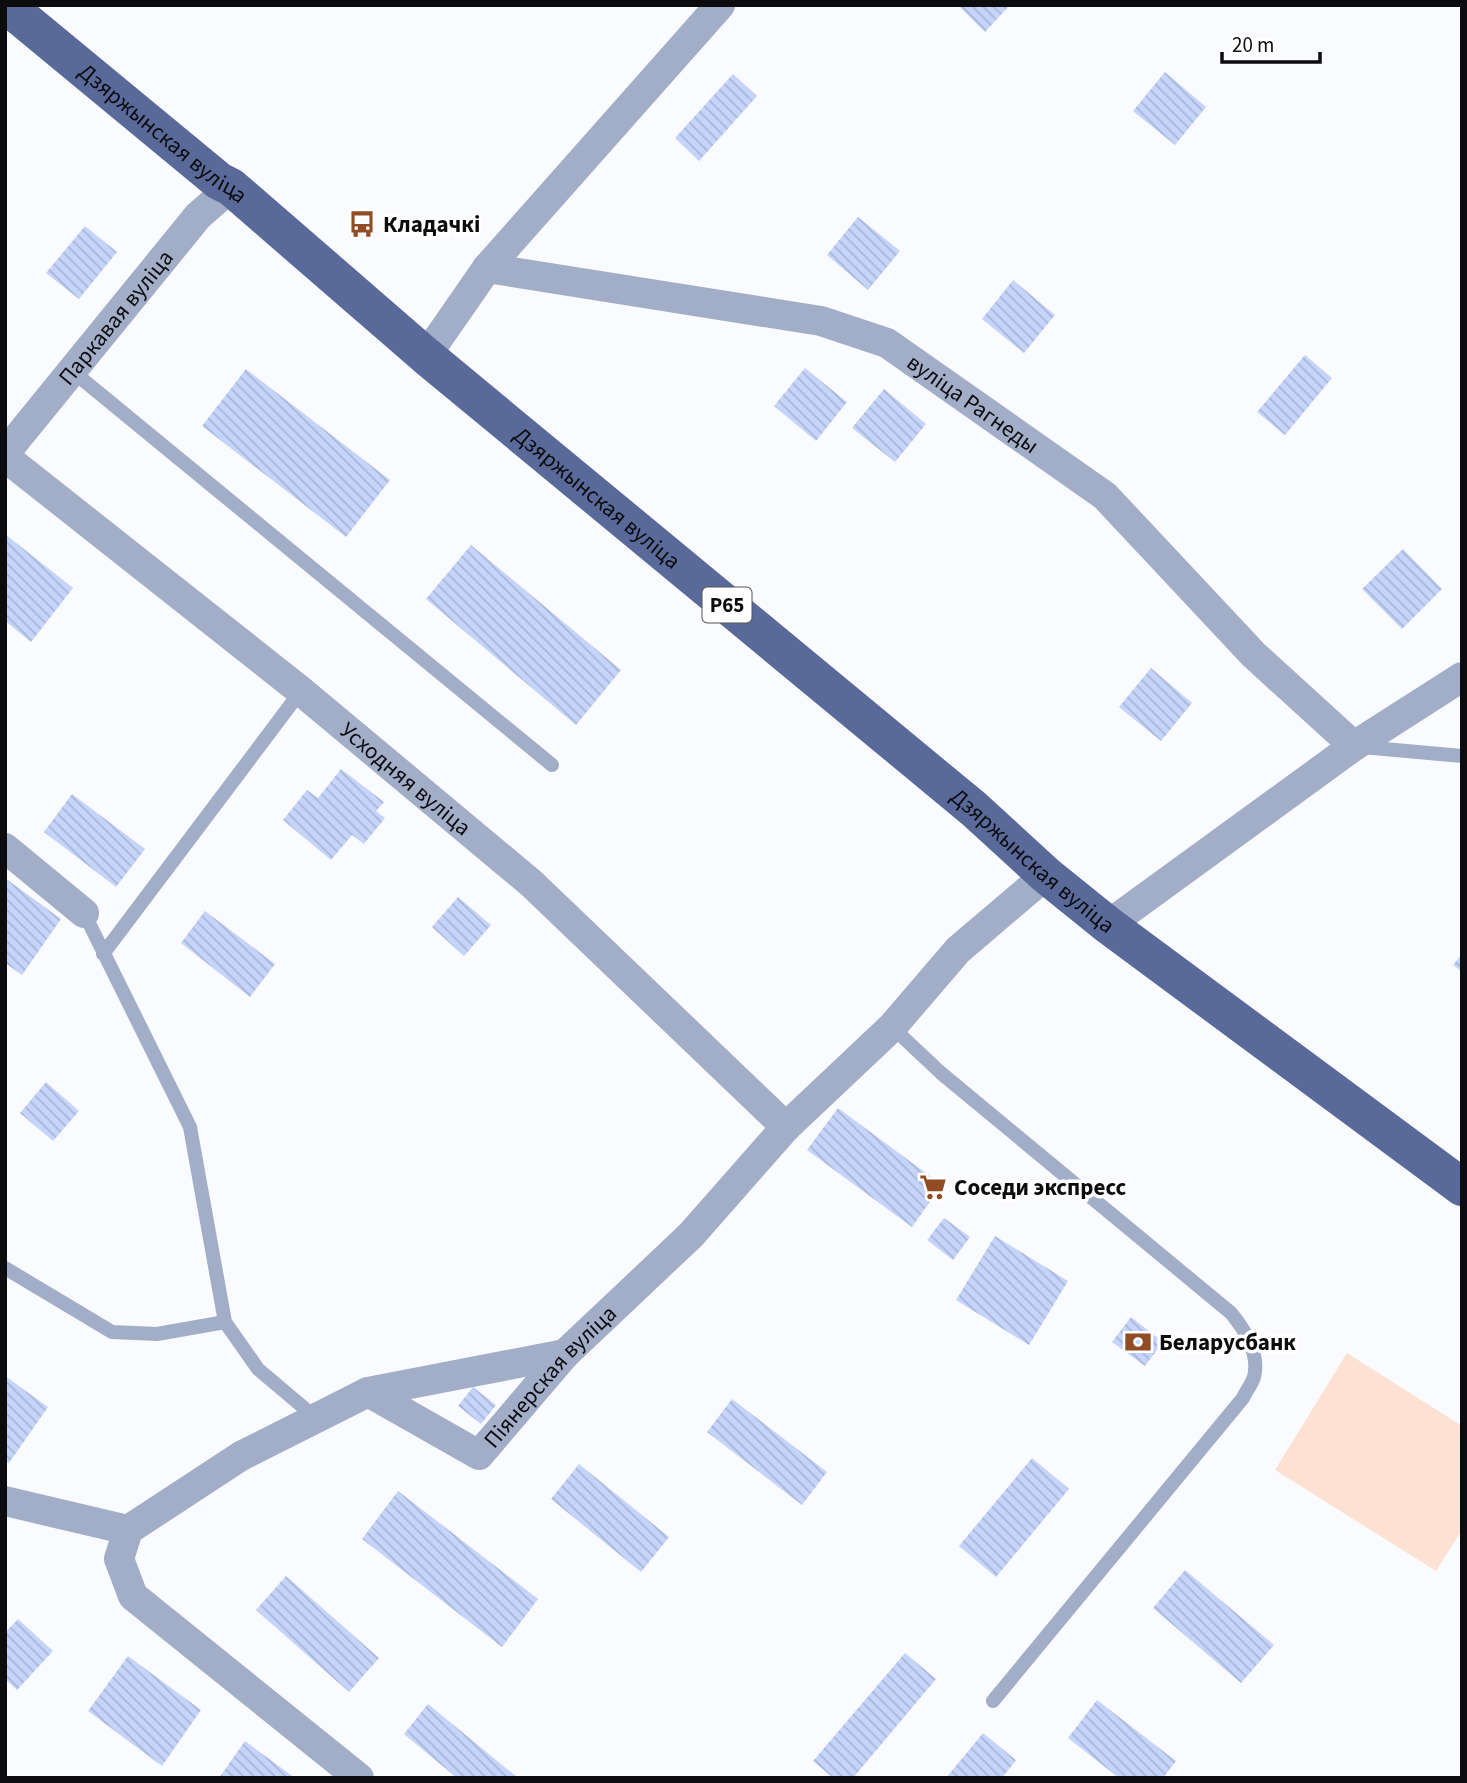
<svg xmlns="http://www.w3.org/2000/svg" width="1467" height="1783" viewBox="0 0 1467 1783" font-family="'Source Sans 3',sans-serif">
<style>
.green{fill:#fde1d3}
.building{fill:url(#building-back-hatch)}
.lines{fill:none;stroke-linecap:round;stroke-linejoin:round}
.lane{stroke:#a2adc8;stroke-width:14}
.street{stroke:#a2adc8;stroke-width:30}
.primary{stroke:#596a9a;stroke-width:38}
.labels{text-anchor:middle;stroke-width:7;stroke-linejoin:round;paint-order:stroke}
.shield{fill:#fff;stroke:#555556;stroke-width:2}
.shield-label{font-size:21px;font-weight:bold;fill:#0c0c0e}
.street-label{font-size:23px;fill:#0c0c0e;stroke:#fff}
.poi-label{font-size:23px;font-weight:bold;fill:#0c0c0e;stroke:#fff;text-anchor:start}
</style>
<defs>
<pattern id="building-back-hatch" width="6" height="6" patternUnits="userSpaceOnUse" patternTransform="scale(1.75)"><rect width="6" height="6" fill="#c5d4fa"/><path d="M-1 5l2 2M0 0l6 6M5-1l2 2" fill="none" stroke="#a8b5d5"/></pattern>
</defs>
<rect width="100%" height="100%" fill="#fafbff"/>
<path class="green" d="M 1347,1353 L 1462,1426 L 1462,1530 L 1436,1571 L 1275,1470 Z"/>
<path class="building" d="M 958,5 L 1010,5 L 985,32 Z
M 1165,72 L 1206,107 L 1175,145 L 1133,111 Z
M 733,74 L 757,96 L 699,161 L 675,138 Z
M 858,217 L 900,251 L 868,290 L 827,255 Z
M 85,226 L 117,252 L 79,299 L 46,273 Z
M 1013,280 L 1055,315 L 1024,353 L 982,319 Z
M 1305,355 L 1332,378 L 1285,435 L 1257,412 Z
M 805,368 L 847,402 L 816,441 L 774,406 Z
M 246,369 L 390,480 L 346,537 L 202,426 Z
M 884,389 L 926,424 L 895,462 L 852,428 Z
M 5,534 L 73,588 L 31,642 L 5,621 Z
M 471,545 L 621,670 L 576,725 L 426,599 Z
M 1403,549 L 1442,589 L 1402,629 L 1362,589 Z
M 1151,668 L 1192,703 L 1161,741 L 1119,707 Z
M 341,769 L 384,802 L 376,811 L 385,818 L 364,844 L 352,835 L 331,860 L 283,820 L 307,790 L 318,798 Z
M 72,794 L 145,849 L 116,887 L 44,832 Z
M 5,878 L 61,919 L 22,975 L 5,963 Z
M 458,897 L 491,925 L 464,956 L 432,927 Z
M 205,911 L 275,964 L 250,997 L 181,943 Z
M 1462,954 L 1462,972 L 1453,965 Z
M 46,1082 L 79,1111 L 53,1141 L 20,1113 Z
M 838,1108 L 942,1185 L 912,1227 L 807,1150 Z
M 944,1218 L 970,1237 L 953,1260 L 927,1240 Z
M 995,1236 L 1068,1281 L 1029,1345 L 956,1300 Z
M 1131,1317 L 1163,1342 L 1145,1366 L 1112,1342 Z
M 5,1376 L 48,1407 L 9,1463 L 5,1461 Z
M 473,1387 L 496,1405 L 481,1424 L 458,1406 Z
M 732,1399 L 827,1472 L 802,1505 L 707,1432 Z
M 1032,1458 L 1069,1489 L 996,1577 L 959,1546 Z
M 579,1464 L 669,1537 L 641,1572 L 551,1499 Z
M 398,1491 L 538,1599 L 502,1647 L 362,1539 Z
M 1185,1570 L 1274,1645 L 1241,1683 L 1153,1608 Z
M 286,1576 L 379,1658 L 349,1692 L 256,1610 Z
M 18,1619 L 53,1651 L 17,1690 L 5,1679 L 5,1633 Z
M 905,1653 L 936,1679 L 853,1778 L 833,1778 L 813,1761 Z
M 128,1656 L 201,1710 L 162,1766 L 88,1711 Z
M 1097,1700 L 1176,1761 L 1163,1778 L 1119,1778 L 1068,1738 Z
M 428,1704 L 518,1778 L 457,1778 L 404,1734 Z
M 983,1733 L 1016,1760 L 1002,1778 L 946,1778 Z
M 245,1741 L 295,1778 L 219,1778 Z"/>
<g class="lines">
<path class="lane" d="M 71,370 L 552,765
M 1362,747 L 1462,756
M 103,954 L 301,691
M 892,1027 L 941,1073 L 1231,1313 C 1245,1330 1260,1353 1254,1377 C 1252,1384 1246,1391 1243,1398 L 993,1701
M 5,1268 L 112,1332 L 157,1334 L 225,1322 L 190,1127 L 84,913
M 225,1322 L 258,1369 L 316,1418"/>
<g class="street">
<path id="s1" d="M 487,268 L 821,321 L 887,343 L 1105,496 L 1254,655 L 1354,746"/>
<path d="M 426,356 L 487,268 L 720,5"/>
<path id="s2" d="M 5,453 L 198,216 L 231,187"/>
<path id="s3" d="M 5,457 L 301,691 L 531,883 L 786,1127"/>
<path d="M 5,848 L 84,913"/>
<path d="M 1108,925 L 1354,746 L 1462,677"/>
<path d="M 368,1392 L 565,1354"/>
<path d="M 5,1501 L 128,1530 L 119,1559 L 133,1596 L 359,1778"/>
<path id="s4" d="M 128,1530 L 241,1456 L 368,1392 L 479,1455 L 565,1354 L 691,1235 L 786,1127 L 892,1027 L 958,950 L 1046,875"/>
</g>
<path class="primary" id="s5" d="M 6,5 L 219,181 L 231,187 L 426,356 L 974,809 L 1046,875 L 1108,925 L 1462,1187"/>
</g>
<defs>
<symbol id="bus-bare" viewBox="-9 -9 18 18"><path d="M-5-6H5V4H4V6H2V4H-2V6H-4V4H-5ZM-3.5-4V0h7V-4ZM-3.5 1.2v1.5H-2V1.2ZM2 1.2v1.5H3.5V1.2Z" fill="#924c24" stroke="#fff" stroke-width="2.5" paint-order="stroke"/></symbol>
<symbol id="supermarket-bare" viewBox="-9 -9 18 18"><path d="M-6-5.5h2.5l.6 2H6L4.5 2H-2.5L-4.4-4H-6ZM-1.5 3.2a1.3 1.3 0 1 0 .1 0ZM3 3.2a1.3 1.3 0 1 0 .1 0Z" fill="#924c24" stroke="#fff" stroke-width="2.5" paint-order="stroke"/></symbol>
<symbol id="bank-bare" viewBox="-9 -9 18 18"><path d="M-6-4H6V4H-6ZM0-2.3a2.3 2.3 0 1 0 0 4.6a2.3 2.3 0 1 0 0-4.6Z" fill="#924c24" stroke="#fff" stroke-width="2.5" paint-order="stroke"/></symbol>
</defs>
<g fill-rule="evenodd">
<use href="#bus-bare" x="343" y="205" width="38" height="38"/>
<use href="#supermarket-bare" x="914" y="1168" width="38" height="38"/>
<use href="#bank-bare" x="1119" y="1323" width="38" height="38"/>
</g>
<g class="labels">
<rect class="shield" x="702.5" y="587.5" width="49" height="35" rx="5"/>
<g class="shield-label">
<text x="727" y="612">Р65</text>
</g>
<g class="street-label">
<text dy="8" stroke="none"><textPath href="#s5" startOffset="203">Дзяржынская вуліца</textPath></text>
<text dy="8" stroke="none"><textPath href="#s2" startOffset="175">Паркавая вуліца</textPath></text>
<text dy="8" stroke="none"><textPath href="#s1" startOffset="513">вуліца Рагнеды</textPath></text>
<text dy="8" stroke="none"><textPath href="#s5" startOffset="770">Дзяржынская вуліца</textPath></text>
<text dy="8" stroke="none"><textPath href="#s3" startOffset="514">Усходняя вуліца</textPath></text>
<text dy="8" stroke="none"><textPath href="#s5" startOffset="1337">Дзяржынская вуліца</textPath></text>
<text dy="8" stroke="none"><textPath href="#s4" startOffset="511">Піянерская вуліца</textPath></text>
</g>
<g class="poi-label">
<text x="383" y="232">Кладачкі</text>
<text x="954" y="1195">Соседи экспресс</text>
<text x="1159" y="1350">Беларусбанк</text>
</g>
</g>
<rect width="1467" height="1783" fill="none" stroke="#0c0c0e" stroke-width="14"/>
<path d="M1222 52v10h98v-10" fill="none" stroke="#0c0c0e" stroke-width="3.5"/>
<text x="1232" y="52" font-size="21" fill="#0c0c0e" stroke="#ffffff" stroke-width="5" paint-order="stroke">20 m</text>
</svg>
